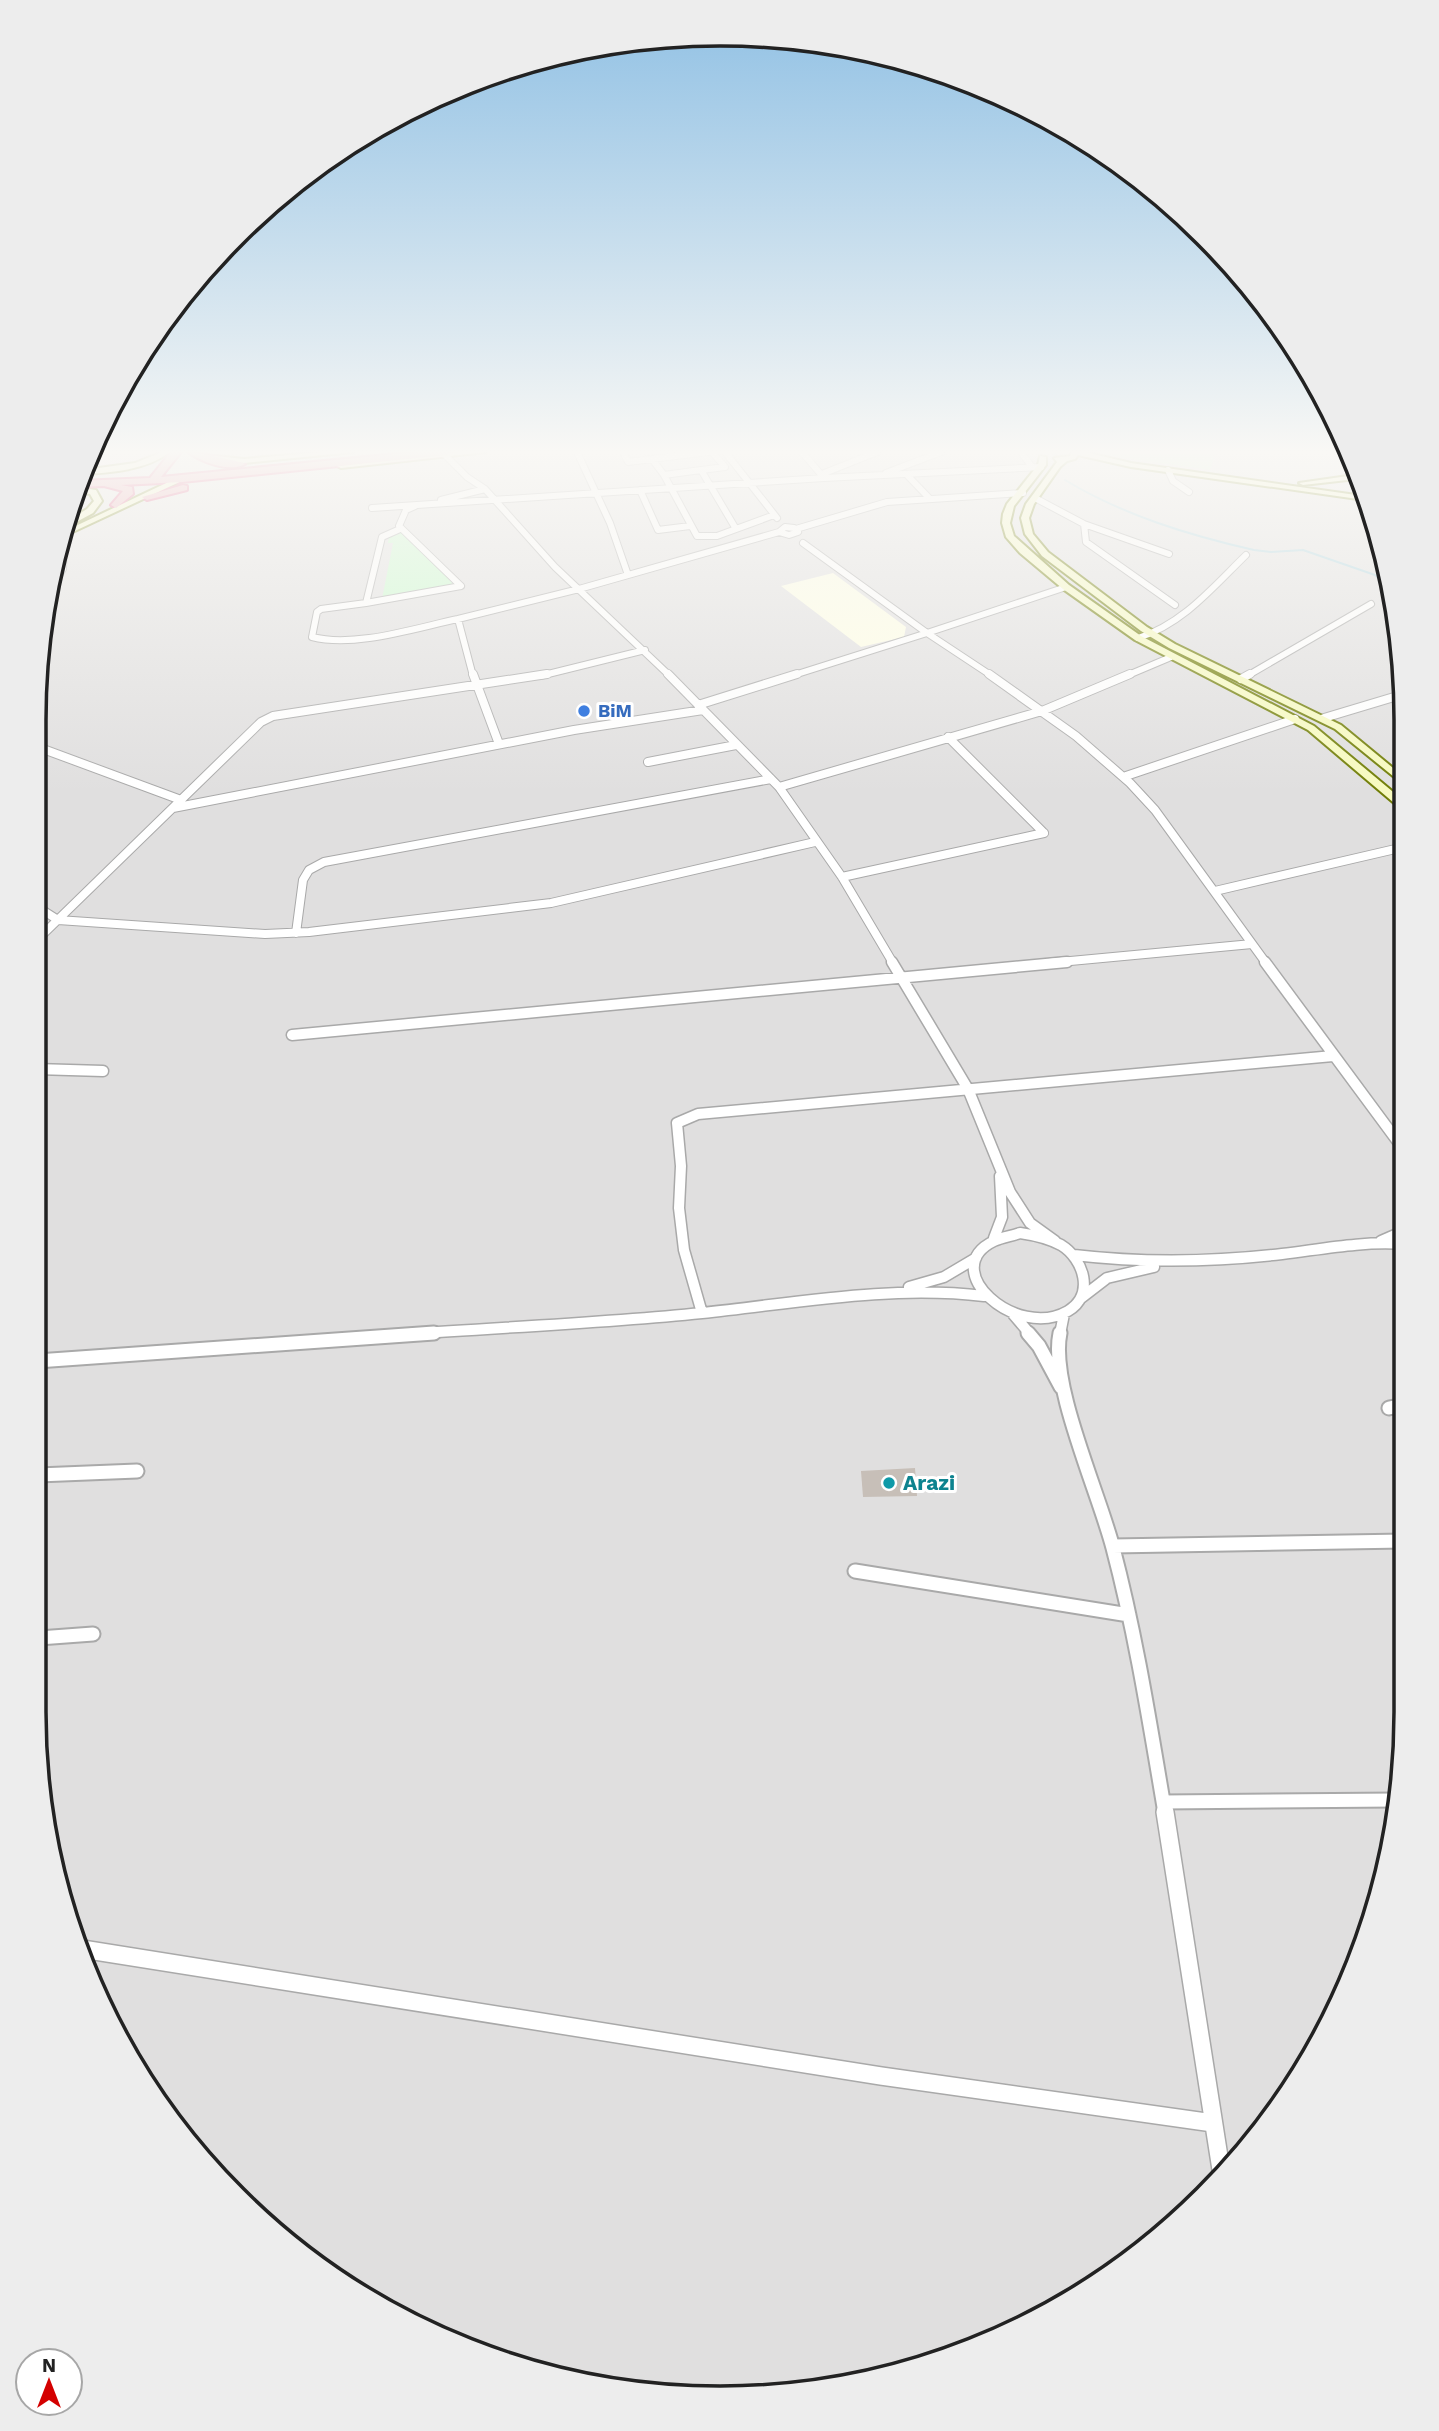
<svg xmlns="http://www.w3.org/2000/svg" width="1439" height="2431" viewBox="0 0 1439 2431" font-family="'Work Sans',sans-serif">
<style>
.residential{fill:#e0dfdf}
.industrial{fill:#ebdbe8}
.education{fill:#ffffe5}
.park{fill:#c8facc}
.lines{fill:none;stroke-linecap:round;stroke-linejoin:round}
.stream{stroke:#aad3df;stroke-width:2}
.building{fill:#c7bfb8}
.street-far4-casing{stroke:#a9a9a9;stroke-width:8}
.street-far3-casing{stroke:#a9a9a9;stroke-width:10}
.street-far2-casing{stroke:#a9a9a9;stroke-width:13}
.street-far1-casing{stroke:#a9a9a9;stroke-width:17}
.street-casing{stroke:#a9a9a9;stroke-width:20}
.secondary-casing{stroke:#707d05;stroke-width:4}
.highway-casing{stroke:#dc2a67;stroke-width:4}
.street-far4{stroke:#fff;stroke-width:6}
.street-far3{stroke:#fff;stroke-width:8}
.street-far2{stroke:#fff;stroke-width:10}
.street-far1{stroke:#fff;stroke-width:13}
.street{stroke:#fff;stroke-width:17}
.secondary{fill:#f7fabf;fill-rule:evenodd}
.highway{fill:#e892a2;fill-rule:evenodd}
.shop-dot{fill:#3f7fe0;stroke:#fff;stroke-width:2.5}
.culture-dot{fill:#0f9aa8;stroke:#fff;stroke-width:2.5}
.labels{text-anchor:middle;stroke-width:6;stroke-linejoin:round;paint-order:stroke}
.far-shop-label{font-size:18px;font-weight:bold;fill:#366cbe;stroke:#fff;text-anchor:start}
.culture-label{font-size:21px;font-weight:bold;fill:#0d838f;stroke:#fff;text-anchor:start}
.rim{fill:none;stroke:#222;stroke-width:3.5}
</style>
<rect width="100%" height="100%" fill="#f2efe9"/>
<path class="residential" d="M 93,452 L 1345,452 L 1382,542 L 1404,674 L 1404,1757 L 1369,1932 L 1290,2093 L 1205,2196 L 1137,2256 L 1023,2327 L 940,2361 L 809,2392 L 719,2398 L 499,2361 L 338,2282 L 235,2197 L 175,2129 L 104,2015 L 70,1932 L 39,1801 L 35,674 L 70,499 Z"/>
<path class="industrial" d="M 93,452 L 165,452 L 122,467 L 83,472 Z"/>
<path class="education" d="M 833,573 L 906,627 L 904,637 L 861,647 L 781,586 Z"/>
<path class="park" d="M 1084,452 L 1216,452 L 1210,470 Z
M 402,532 L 407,532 L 455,586 L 382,599 L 393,543 L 388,543 L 389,537 Z"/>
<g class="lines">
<path class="stream" d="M 1054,458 L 1056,452
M 1065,480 C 1123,515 1188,535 1254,550 L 1271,552 L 1303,550 L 1375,575 L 1390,589"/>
</g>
<path class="building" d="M 915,1468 L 917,1496 L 863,1497 L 861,1471 Z"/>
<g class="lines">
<defs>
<path id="street-far4" d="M 577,452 L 610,523 L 628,575
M 623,452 L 628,462 L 708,452
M 725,452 L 777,518
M 1021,452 L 1032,467
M 92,454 L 97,452
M 446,456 L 467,477 L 485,489 L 555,567 L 670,676
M 652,459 L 664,475 L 701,470 L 736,529
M 85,468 L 92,467 L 87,465
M 701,470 L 725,467 L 712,452
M 1168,470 L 1173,481 L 1189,492
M 886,473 L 941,452
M 822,474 L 877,452
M 664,475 L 697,536 L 717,536 L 774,515
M 908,476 L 930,499
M 824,478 L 1041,467
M 640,490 L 658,530 L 690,526
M 1035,498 L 1084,524 L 1169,554
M 441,500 L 485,489
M 415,506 L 406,510 L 399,526 L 461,586
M 372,508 L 824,478 L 802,452
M 1084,524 L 1086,542 L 1175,605
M 399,526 L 400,529 L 382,537 L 366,603 L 321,609 L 317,612 L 312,637 C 355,648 415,628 458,619
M 785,527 L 794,528 L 798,532 L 789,535 L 779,532 Z
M 796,529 L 887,502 L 1023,493
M 803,543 L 927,633
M 52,587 L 63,569 L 64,544 L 61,543
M 366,603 L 461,586
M 1138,638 C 1183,624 1213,587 1246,555
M 473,676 L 458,619 L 579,589 L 779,532
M 540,676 L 645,650
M 791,676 L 927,633
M 992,676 L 927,633 L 1066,587
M 1126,676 L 1171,657
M 1247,676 L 1371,604"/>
<path id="street-far3" d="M 473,674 L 499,744
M 668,674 L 779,787 L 842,877 L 893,963
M 989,674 L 1076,736 L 1130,783 L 1155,810 L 1266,963
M 1241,679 L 1250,674
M 698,705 L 797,674
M 1324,718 L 1404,694
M 948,737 L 1044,833
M 35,746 L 181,800
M 648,762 L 736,745
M 1126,776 L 1295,719
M 779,787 L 1042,711 L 1130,674
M 173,808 L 574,730 L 703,710
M 842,877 L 1044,833
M 1215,891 L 1404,847
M 36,906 L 58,920 L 265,934 L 309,932 L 551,903 L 815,842
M 296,933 L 303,880 L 309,870 L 324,862 L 771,779
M 36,941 L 261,722 L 273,716 L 547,674
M 1049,963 L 1252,944"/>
<path id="street-far2" d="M 892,962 L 968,1089 L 1010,1192 L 1030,1223 L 1055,1241
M 1265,962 L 1404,1150
M 292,1035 L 1067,962
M 36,1069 L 103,1071
M 1020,1233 C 1034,1235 1048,1238 1061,1245 C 1084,1259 1095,1295 1068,1311 C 1016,1341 936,1269 994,1241 C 1002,1237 1012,1236 1020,1233 Z
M 994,1238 L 1002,1217 L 1000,1176
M 1381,1241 L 1404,1231
M 1074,1255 C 1143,1263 1213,1262 1282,1254 C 1323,1249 1362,1241 1404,1244
M 909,1287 L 944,1277 L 976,1258
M 1081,1298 L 1107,1278 L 1154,1267
M 702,1313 L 684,1250 L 679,1208 L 681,1166 L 677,1123 L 698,1114 L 1333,1056
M 1013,1314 L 1030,1334
M 409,1334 C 507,1327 605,1323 702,1313 C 797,1303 889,1285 984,1296
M 1060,1334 L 1064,1314"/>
<path id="street-far1" d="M 1028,1333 L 1039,1346 L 1061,1387
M 1060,1333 C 1049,1384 1099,1493 1113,1548 C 1136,1635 1150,1725 1165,1813
M 37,1361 L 434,1333
M 1389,1408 L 1404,1405
M 38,1475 L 137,1471
M 1113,1546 L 1404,1541
M 855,1571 L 1129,1615
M 39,1638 L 93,1634
M 1163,1802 L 1396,1800"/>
<path id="street" d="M 1165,1812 L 1222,2176
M 76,1948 L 881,2076 L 1213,2123"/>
<path id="secondary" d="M 162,452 L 170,452 C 146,470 111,473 82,474 L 84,470 L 135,463 Z
M 323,452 L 353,452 L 244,463 L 211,458 L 215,456 L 244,459 Z
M 460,452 L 486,452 L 341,468 L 337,466 Z
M 1071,452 L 1085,452 L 1131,463 L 1363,496 L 1365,500 L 1131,467 L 1078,455 L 1075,459 L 1067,461 L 1060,467 L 1034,504 L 1029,518 L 1033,534 L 1048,552 L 1147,627 L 1175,644 L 1341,725 L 1404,777 L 1404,785 L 1335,729 L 1169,648 L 1141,631 L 1042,556 L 1025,534 L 1021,518 L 1026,504 L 1057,462 L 1054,458 L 1070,456 Z
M 1040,456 L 1046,457 L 1046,465 L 1014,506 L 1010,523 L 1014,536 L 1069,585 L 1141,636 L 1314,726 L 1404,801 L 1404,809 L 1400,808 L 1308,730 L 1135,640 L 1063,589 L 1020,553 L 1006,537 L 1002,523 L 1003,514 L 1007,504 L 1038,465 Z
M 1355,475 L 1356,479 L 1303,485 L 1299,483 Z
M 179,477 L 186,479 L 62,537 L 63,532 Z
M 76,487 L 96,490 L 102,501 L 93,513 L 69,526 L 65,524 L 66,522 L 87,509 L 94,501 L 90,494 L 74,491 Z"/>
<path id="highway" d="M 171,452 L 181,452 L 161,477 L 416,452 L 451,452 L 446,455 L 182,482 L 121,485 L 132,487 L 133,494 L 116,508 L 111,505 L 123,491 L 104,486 L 76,487 L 79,481 L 150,478 Z
M 188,452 C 196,452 239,461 245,464 C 230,473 201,462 188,452 Z
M 183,485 L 187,486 L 187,490 L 147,500 L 142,497 Z"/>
</defs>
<use href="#street-far4" class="street-far4-casing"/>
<use href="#street-far3" class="street-far3-casing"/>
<use href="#street-far2" class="street-far2-casing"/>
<use href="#street-far1" class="street-far1-casing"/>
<use href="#street" class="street-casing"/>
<use href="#secondary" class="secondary-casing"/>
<use href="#highway" class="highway-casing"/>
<use href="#street-far4" class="street-far4"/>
<use href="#street-far3" class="street-far3"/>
<use href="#street-far2" class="street-far2"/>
<use href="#street-far1" class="street-far1"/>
<use href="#street" class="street"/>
<use href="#secondary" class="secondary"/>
<use href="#highway" class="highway"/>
</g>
<linearGradient id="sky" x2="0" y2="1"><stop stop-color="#8fc0e4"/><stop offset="0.57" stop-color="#f9f8f5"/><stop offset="1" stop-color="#f9f8f5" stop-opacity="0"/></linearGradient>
<rect width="1439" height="793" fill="url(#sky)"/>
<circle class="shop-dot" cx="584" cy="711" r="7"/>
<circle class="culture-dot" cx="889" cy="1483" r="7"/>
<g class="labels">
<g class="far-shop-label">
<text x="598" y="717">BiM</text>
</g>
<g class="culture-label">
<text x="903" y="1490">Arazi</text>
</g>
</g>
<path d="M0 0H1439V2431H0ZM720 46H720A674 674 0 0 1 1394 720V1712A674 674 0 0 1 720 2386H720A674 674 0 0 1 46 1712V720A674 674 0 0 1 720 46Z" fill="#ededed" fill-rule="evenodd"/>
<path class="rim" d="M720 46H720A674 674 0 0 1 1394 720V1712A674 674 0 0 1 720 2386H720A674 674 0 0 1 46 1712V720A674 674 0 0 1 720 46Z"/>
<g transform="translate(49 2382)"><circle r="33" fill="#ffffff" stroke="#a7a7a7" stroke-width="2"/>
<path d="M0-5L12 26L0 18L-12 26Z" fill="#d40000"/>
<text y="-10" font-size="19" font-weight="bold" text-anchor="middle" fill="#222222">N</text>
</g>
</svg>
